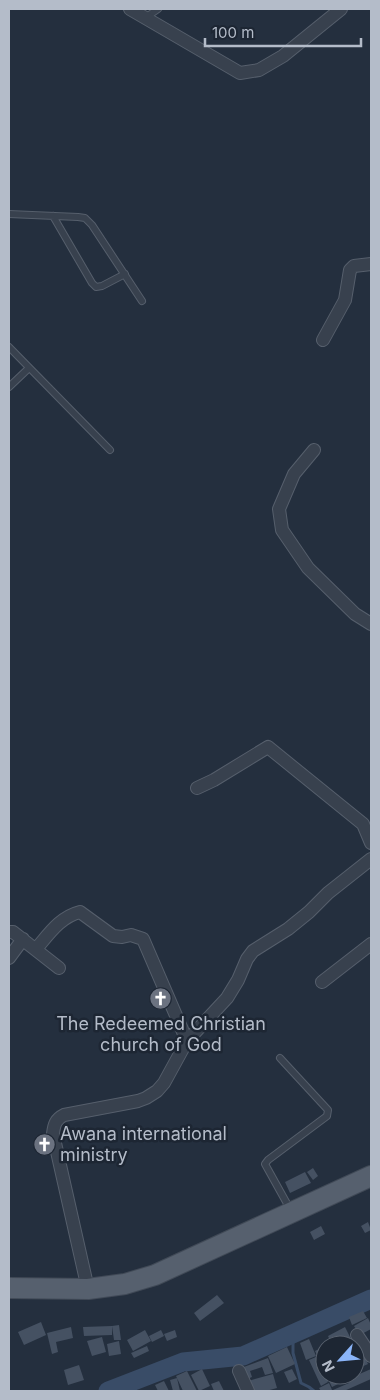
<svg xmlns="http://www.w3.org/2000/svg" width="380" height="1400" viewBox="0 0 380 1400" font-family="Inter,sans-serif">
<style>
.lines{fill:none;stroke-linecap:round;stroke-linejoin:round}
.stream{stroke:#394c67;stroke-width:3}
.river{stroke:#394c67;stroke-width:19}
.building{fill:#455162}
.service-casing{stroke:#565f6c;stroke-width:8}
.minor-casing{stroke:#565f6c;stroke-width:14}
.primary-casing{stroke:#414a57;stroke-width:22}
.service{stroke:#38414e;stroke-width:6}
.minor{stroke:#38414e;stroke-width:12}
.primary{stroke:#56606e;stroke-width:20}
.labels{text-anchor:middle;stroke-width:5;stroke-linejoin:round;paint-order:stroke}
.poi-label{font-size:18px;fill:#b4bcc9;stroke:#1d2633}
</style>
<rect width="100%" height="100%" fill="#242f3e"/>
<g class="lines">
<path class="stream" d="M 293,1334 L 293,1353 L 301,1383 L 309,1387 L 314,1391"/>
<path class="river" d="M 108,1391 L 183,1362 L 243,1356 L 371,1299"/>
</g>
<path class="building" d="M 313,1168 L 318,1176 L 313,1180 L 307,1172 Z
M 305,1172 L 311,1183 L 290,1193 L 285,1182 Z
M 368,1222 L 371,1230 L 365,1233 L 361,1226 Z
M 321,1226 L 325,1234 L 314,1240 L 310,1232 Z
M 217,1295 L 224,1303 L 200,1321 L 194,1313 Z
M 363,1311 L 367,1318 L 352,1325 L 349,1317 Z
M 368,1318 L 371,1325 L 371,1329 L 360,1335 L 354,1326 Z
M 41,1322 L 46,1335 L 24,1345 L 18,1332 Z
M 119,1325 L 121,1340 L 114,1340 L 112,1326 Z
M 112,1326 L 112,1335 L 84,1336 L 83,1327 Z
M 71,1327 L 73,1338 L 56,1342 L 58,1352 L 52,1354 L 47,1333 Z
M 345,1327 L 354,1345 L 332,1345 L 328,1336 Z
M 145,1330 L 151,1341 L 133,1351 L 127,1340 Z
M 161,1330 L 164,1336 L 152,1342 L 149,1336 Z
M 175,1330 L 177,1337 L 167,1341 L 164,1334 Z
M 102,1337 L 106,1352 L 92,1356 L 87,1341 Z
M 309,1339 L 316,1356 L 306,1360 L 300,1343 Z
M 119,1341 L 121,1354 L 109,1356 L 107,1344 Z
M 147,1346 L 149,1351 L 134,1358 L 131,1353 Z
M 325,1346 L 325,1364 L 322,1365 L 315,1351 Z
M 287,1347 L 295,1364 L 276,1373 L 268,1356 Z
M 361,1350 L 368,1364 L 355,1370 L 355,1352 Z
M 316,1357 L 328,1382 L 321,1386 L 309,1360 Z
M 268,1358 L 273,1373 L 265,1375 L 262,1367 L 250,1371 L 252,1377 L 245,1380 L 241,1368 Z
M 79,1365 L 84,1380 L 68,1385 L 64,1370 Z
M 202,1369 L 210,1386 L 199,1391 L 191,1375 Z
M 292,1369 L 297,1379 L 289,1383 L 284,1372 Z
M 371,1369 L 371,1379 L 344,1391 L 334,1391 L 333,1390 L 349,1383 L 348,1379 Z
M 187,1371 L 197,1391 L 183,1391 L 176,1376 Z
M 273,1374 L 277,1388 L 266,1391 L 251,1391 L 248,1381 Z
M 326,1375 L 343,1375 L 346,1380 L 332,1387 Z
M 177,1378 L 180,1391 L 173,1391 L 170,1380 Z
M 164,1381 L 169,1391 L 158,1391 L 155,1385 Z
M 219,1381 L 224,1391 L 214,1391 L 211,1384 Z
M 329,1383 L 332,1390 L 321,1391 L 319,1388 Z"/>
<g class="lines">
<defs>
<path id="service" d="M 145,18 L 158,9
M 9,214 L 78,217 L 85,218 L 92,225 L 142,301
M 53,216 L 92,283 L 96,287 L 102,286 L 125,274
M 9,347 L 110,450
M 9,387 L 29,368
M 280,1058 L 328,1110 L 327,1116 L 268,1160 L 265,1164 L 290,1209"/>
<path id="minor" d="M 130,9 L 240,73 L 259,70 L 283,56 L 341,9
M 323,340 L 345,300 L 350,270 L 354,266 L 371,264
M 314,450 L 294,474 L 279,509 L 282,530 L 308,568 L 355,614 L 371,624
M 197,788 L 214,780 L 268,747 L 363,824 L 371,843
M 9,932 L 13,932 L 59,968
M 36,949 C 49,934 60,917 80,912 L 113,936 L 122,937 L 131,935 L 143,939 L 187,1041
M 9,958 L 23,939
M 322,982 L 371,944
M 88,1289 L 53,1134 C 54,1124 56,1119 64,1115 L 138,1101 L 146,1098 L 157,1091 L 164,1083 L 187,1041 L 227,998 L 238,980 L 247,959 L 253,951 L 288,929 L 309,912 L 328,893 L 371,859
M 357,1335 L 371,1356
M 239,1371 L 248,1391"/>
<path id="primary" d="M 9,1288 L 88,1289 L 125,1284 L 155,1275 L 371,1176"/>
</defs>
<use href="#service" class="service-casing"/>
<use href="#minor" class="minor-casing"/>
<use href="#primary" class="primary-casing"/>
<use href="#service" class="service"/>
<use href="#minor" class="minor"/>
<use href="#primary" class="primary"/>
</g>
<defs>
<symbol id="church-disc" viewBox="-11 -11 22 22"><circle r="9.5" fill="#6b7280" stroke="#1d2633"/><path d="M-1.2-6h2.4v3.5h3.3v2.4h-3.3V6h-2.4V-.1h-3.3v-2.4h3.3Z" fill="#fff"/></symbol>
</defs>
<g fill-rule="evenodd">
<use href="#church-disc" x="148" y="986" width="25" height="25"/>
<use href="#church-disc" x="32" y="1132" width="25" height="25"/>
</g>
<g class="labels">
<g class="poi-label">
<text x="161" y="1030">The Redeemed Christian<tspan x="161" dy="21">church of God</tspan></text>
<text x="60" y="1140" text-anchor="start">Awana international<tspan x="60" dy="21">ministry</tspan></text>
</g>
</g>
<rect width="380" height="1400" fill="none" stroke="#b4bcc9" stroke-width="20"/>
<g transform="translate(340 1360) rotate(243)"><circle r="24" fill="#1d2633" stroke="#59626f"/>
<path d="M0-4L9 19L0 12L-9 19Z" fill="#8ab4f8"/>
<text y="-8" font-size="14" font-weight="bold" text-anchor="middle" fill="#b4bcc9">N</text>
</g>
<path d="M205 38v8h156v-8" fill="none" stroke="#b4bcc9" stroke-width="2.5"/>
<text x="212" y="38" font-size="15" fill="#b4bcc9" stroke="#1d2633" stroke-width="4" paint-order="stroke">100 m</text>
</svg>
